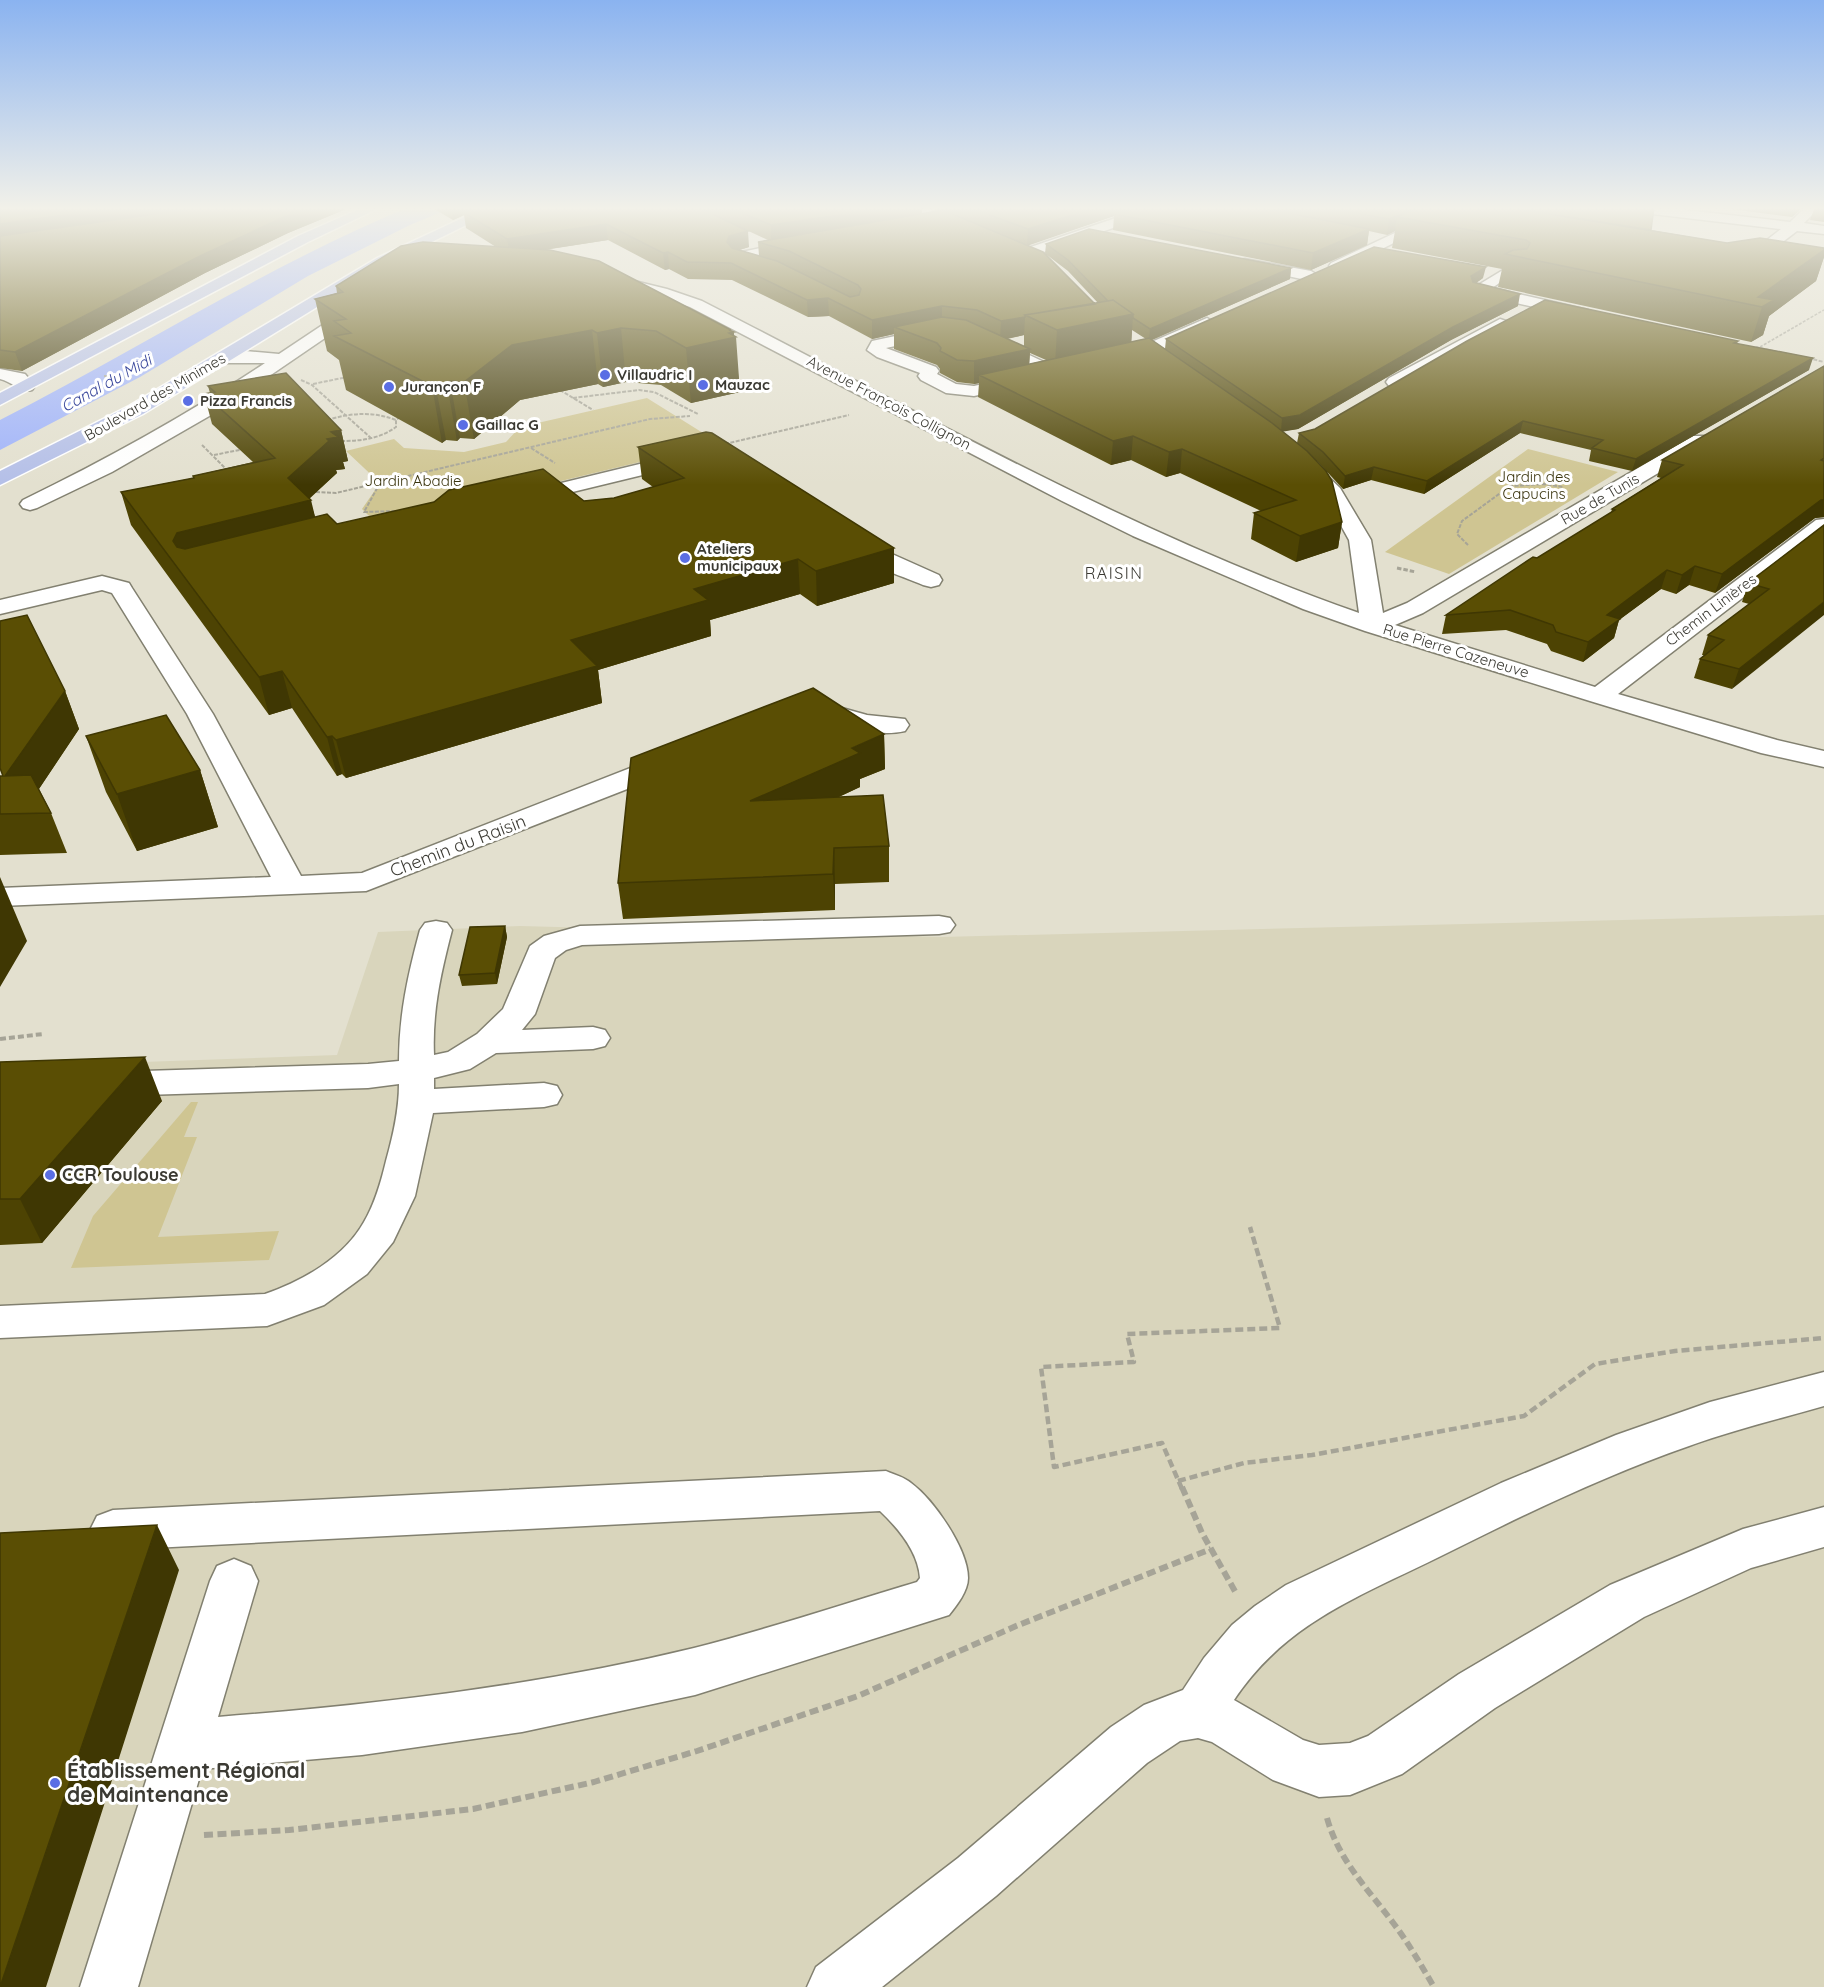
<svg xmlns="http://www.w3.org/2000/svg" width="1824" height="1987" viewBox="0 0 1824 1987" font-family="Quicksand,sans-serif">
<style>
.built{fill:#d9d5bc}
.green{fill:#cfc592}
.water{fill:#9eb2fb}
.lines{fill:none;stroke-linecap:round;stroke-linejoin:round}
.minor-casing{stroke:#828070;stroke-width:3}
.major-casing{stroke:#fff;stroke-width:3}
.path-far5{stroke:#a6a497;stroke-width:1.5;stroke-dasharray:3 1.5;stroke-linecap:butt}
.path-far4{stroke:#a6a497;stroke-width:2;stroke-dasharray:4 1.5;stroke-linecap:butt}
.path-far3{stroke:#a6a497;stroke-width:3;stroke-dasharray:4.5 2;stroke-linecap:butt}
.path-far2{stroke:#a6a497;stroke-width:4;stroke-dasharray:6 3;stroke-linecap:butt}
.path-far1{stroke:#a6a497;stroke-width:4.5;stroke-dasharray:8 4;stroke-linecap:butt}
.path{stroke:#a6a497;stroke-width:6;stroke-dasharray:9 4.5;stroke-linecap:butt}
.minor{fill:#fff;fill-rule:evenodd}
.major{fill:#b4bfe8;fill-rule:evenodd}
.wall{fill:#4d4303;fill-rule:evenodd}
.shaded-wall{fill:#3f3703}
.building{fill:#5a4e04;stroke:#3f3703;stroke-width:1.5}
.poi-dot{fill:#5a6ee4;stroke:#fff;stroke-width:2}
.labels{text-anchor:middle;stroke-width:6;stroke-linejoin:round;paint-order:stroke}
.far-poi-label{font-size:15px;font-weight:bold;fill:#3b3a33;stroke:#fff;text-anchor:start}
.far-street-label{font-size:15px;fill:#3b3a33;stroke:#fff}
.far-park-label{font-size:15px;fill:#3a340e;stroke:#fff}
.far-water-label{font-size:16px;font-style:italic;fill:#3a489c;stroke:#fff}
.far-neighbourhood-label{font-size:16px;letter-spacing:1.5px;fill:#3b3a33;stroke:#fff}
.street-label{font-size:18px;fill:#3b3a33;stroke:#fff}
.poi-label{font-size:18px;font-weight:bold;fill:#3b3a33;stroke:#fff;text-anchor:start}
.near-poi-label{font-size:21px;font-weight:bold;fill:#3b3a33;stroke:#fff;text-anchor:start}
</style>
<rect width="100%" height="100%" fill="#e3e0cf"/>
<path class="built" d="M 1824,915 L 1824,1987 L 0,1987 L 0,1067 L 337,1055 L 378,932 L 520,926 L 941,937 Z"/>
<path class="green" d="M 647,398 L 719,443 L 378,525 L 362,509 L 380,483 L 346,451 L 394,439 L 404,448 L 464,452 L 506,442 L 520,427 Z
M 1528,449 L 1618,472 L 1449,574 L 1385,552 Z
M 191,1102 L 198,1102 L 184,1137 L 197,1137 L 158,1237 L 279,1231 L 269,1260 L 71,1268 L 93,1216 Z"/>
<path class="water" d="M 409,207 L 453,207 L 410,225 L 308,276 L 140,377 L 0,450 L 0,420 C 137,350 267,266 409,207 Z"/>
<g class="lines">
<defs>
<path id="minor" d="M 905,207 L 923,207 L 977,227 L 979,230 L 972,234 L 967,233 L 907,210 Z
M 1148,207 L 1167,207 L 1165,210 L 1032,256 L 1022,256 L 1020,253 L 1022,250 Z
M 1450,207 L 1467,207 L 1341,269 L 1331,269 L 1329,266 L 1331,263 Z
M 1620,207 L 1659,207 L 1790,222 L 1806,207 L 1820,207 L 1804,223 L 1824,226 L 1824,234 L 1797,231 L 1746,270 L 1741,272 L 1733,267 L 1736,264 L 1781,229 L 1627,211 Z
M 803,239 L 810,243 L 808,246 L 750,259 L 773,266 L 776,269 L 773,272 L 768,274 L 734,263 L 730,257 L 732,254 Z
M 1245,259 L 1311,271 L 1319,276 L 1311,281 L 1240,266 L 1238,263 L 1240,260 Z
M 1503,270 L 1511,275 L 1492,288 L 1588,310 L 1590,313 L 1582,318 L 1472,293 L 1470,290 Z
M 614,276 L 667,289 L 702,301 C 917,411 1130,533 1359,613 L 1349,540 L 1324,495 L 1295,465 L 1298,461 L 1312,461 L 1340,488 L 1371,540 L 1383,613 L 1407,603 L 1693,436 L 1707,436 L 1710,440 L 1707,444 L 1423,613 L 1395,625 L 1595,687 L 1816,520 L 1824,519 L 1824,535 L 1618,694 L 1777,740 L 1824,751 L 1824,767 L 1761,753 L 1590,701 L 1365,631 L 1303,609 L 1133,536 L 1062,501 L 690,307 L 656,296 L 609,284 L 606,281 Z
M 360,302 L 366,304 L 368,307 L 366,310 L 218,411 L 112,472 L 37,508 L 30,510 L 23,508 L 20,504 L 23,500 C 107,459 187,415 265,363 L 217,363 L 214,359 L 217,355 L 245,351 L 279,354 L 354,304 Z
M 1207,318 L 1215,323 L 1213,326 L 1152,355 L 1140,355 L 1137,351 L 1140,347 Z
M 1500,319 L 1506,321 L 1508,324 L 1506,327 L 1401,386 L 1389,386 L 1386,382 L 1389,378 Z
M 942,326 L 976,330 L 1059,369 L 1062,373 L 1059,377 L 974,396 L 946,393 L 921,380 L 918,376 L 920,373 L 877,357 L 867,350 L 872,341 ZM 942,336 L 966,339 L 1036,372 L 974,386 L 956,384 L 937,374 L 939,371 L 936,367 L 886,348 Z
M 0,369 L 25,374 L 35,386 L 32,390 C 20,393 13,382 0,379 Z
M 685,453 L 692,455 L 695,459 L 692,463 L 523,504 L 516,502 L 513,498 L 516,494 Z
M 854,537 L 939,575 L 942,580 L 939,585 L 931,587 L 923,585 C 903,576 855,562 843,544 L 846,539 Z
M 102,576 L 129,583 L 132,588 L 213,714 L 301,876 L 362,873 L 661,756 L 671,754 L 681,756 L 685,762 L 681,768 L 366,891 L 0,906 L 0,888 L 271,877 L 187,714 L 112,593 L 102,590 L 0,614 L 0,600 Z
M 824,703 L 867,715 L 905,719 L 909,725 L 905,731 C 875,738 843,725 815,717 L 811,711 L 815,705 Z
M 939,916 L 950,918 L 955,925 L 950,932 L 939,934 L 582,945 L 566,950 L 555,958 L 535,1014 L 522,1030 L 593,1027 L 605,1030 L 610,1038 L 605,1046 L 593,1049 L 496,1053 L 470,1069 L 434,1078 L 434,1089 L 544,1083 L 557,1086 L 562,1095 L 557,1104 L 544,1107 L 433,1113 L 415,1196 L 393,1242 L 367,1274 L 324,1305 L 267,1326 L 0,1338 L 0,1306 L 265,1294 C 302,1281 344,1258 364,1222 C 375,1203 381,1182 386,1161 C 393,1136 399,1110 399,1084 L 368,1088 L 112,1096 L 100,1092 L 94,1084 L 100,1076 L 112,1072 L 368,1064 L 399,1061 C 399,1015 408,974 420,930 L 425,923 L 436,921 L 447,923 L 452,930 C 441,972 432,1012 434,1055 L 448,1052 L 477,1034 L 503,1009 L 530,946 L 544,936 L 580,926 Z
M 1824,1372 L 1824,1406 C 1779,1419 1733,1430 1689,1446 C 1603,1476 1521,1516 1439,1557 C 1360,1596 1285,1623 1234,1700 L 1303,1740 L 1319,1745 L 1350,1743 L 1368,1736 L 1459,1674 L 1610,1585 L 1743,1529 L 1824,1507 L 1824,1547 L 1751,1568 L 1644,1617 L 1495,1708 L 1402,1774 L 1350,1795 L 1319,1797 L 1273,1780 L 1212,1742 L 1198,1738 L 1180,1741 L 1147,1763 L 996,1896 L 882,1987 L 807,1987 L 816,1967 L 958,1858 L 1111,1727 L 1144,1705 L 1183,1690 L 1204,1658 L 1232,1625 L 1255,1606 L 1286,1585 L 1501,1483 L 1616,1435 L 1710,1402 Z
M 886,1471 C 895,1475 904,1477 911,1483 C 934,1500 968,1549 968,1578 C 968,1591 957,1605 949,1615 L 695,1695 L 522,1732 L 362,1755 L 202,1769 L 138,1987 L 80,1987 L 210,1581 L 217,1566 L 234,1559 L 251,1566 L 258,1581 L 218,1717 C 378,1704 537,1686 694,1648 C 769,1629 843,1604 917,1582 L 920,1578 C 918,1551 898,1528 880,1511 L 113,1550 L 97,1544 L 90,1530 L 97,1516 L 113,1510 Z"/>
<path id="major" d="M 364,207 L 381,207 L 308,242 L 0,405 L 0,393 L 298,236 Z
M 486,207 L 503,207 L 387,264 L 143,414 L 0,485 L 0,471 L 129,406 L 377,258 Z"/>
</defs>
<use href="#minor" class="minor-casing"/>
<use href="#major" class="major-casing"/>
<path class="path-far5" d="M 1751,347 L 1760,347 L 1824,310
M 1761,348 L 1789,354"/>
<path class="path-far4" d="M 1808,358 L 1824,362
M 104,376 L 132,378
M 301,380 L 312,385 L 372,439
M 313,384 L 347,377
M 560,390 L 593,410
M 573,398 L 639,390 L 654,392 L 698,414
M 327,420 C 351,413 372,411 396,420
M 341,441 C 361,441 379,439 396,427 L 396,420 L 400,417
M 725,444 L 849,415
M 202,445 L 229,472
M 531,448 L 555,463
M 214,455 L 244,449
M 380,483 L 364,512 L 397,511
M 316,492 L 336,493 L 650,419 L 690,416
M 1468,545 L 1457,534 L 1462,521 L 1510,486 L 1545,484 L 1563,487"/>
<path class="path-far3" d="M 1397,568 L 1416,572"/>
<path class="path-far2" d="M 0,1039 L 43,1034"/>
<path class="path-far1" d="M 1178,1481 L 1244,1463 L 1312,1455 L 1524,1416 L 1595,1364 L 1675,1351 L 1824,1338
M 1182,1489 L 1162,1443 L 1054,1467 L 1041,1367 L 1134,1362 L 1127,1334 L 1280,1328 L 1250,1227"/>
<path class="path" d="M 1182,1487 L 1202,1533 L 1236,1593
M 1327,1818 C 1339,1861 1368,1889 1394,1924 C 1409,1944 1421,1965 1434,1987
M 204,1835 L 289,1830 L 473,1809 L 594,1782 L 697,1751 L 858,1696 L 1016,1626 L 1211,1549"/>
<use href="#minor" class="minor"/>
<use href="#major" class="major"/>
</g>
<path class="wall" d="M 0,207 L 351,207 L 288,233 L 205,273 L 22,371 L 0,368 Z
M 431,207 L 922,207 L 922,214 L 939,211 L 928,207 L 1654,207 L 1651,230 L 1727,243 L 1824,248 L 1824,257 L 1816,281 L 1769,316 L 1763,335 L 1751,342 L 1498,287 L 1502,269 L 1392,248 L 1395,231 L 1387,235 L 1369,231 L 1367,245 L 1311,270 L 1113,230 L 1114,216 L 1027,245 L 1045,254 L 1046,244 L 1291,268 L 1290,279 L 1152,340 L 1165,349 L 1166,339 L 1483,278 L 1476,283 L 1518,306 L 1451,340 L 1298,429 L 1282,431 L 1297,443 L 1299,433 L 1738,341 L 1737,344 L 1809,370 L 1632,471 L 1589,461 L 1591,450 L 1520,433 L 1424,494 L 1371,480 L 1343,489 L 1317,461 L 1342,522 L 1338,548 L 1296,562 L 1251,539 L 1254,513 L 1261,511 L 1180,473 L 1166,477 L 1131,460 L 1111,465 L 978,397 L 979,383 L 974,384 L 957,382 L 940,373 L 940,369 L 937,365 L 894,349 L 894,334 L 872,339 L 829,316 L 808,317 L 732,280 L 688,279 L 669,269 L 665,270 L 608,240 L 544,250 L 732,331 L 734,336 L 740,392 L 691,403 L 661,385 L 626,382 L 603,387 L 598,384 L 520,400 L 474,439 L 460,438 L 457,441 L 446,440 L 442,443 L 346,390 L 339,360 L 327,351 L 315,299 L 337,293 L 336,286 L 496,247 L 466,228 L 464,215 L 453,220 ZM 742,228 L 768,240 L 758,242 L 759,256 L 739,250 L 749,247 ZM 1047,255 L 1068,271 L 1098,303 L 1095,304 ZM 1132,330 L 1146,339 L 1131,342 ZM 1024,335 L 1024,346 L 1007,339 ZM 1030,353 L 1046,360 L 1029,364 Z
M 1715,207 L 1803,207 L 1792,217 Z
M 1815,207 L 1824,207 L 1824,222 L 1810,220 Z
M 1824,366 L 1824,517 L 1815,518 L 1715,593 L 1689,585 L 1676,594 L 1661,589 L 1619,620 L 1614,638 L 1583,662 L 1551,651 L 1547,644 L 1506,630 L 1442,634 L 1446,615 L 1537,558 L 1611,513 L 1612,509 L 1661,478 L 1657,477 L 1662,460 Z
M 208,386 L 341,430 L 348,461 L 343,462 L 345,469 L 336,470 L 337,473 L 309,498 L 315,517 L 337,524 L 614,498 L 653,487 L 642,479 L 638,447 L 894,548 L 894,583 L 817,606 L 800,594 L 710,620 L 711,636 L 598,670 L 602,703 L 346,778 L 342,774 L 337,776 L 292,708 L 269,715 L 131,525 L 121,492 L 193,478 L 193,476 L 253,462 L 212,424 L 204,394 L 210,393 Z
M 1824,525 L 1732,689 L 1694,678 L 1700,659 L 1704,655 L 1702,655 L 1708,635 L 1749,604 L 1742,602 L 1748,583 Z
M 65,691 L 79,729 L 39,789 L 51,813 L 67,853 L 0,855 L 0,776 L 3,776 Z
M 884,734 L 885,769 L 860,779 L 860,787 L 839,797 L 889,846 L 889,882 L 835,884 L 835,910 L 623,919 L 618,883 Z
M 86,736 L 200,770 L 218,827 L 137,851 L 106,792 Z
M 505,926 L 507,937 L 497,984 L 462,986 L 459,975 Z
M 0,1062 L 162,1101 L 42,1243 L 0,1245 Z"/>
<path class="shaded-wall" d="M 121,207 L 233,207 L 0,241 L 0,224 Z
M 310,207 L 351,207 L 288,233 L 205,273 L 22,371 L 15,352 L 200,256 L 284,217 Z
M 451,207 L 481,207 L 463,212 L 464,215 L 453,220 Z
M 893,207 L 922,207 L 922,218 L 771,242 L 771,225 Z
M 1097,207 L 1142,207 L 1114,214 L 1114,216 L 1027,246 L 1028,229 Z
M 1417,207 L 1418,220 L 1397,217 L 1395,231 L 1387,235 L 1389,219 Z
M 1795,207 L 1803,207 L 1792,217 Z
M 606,224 L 608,240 L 510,255 L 507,239 Z
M 1369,229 L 1367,245 L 1311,270 L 1313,253 Z
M 748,231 L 749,247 L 730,253 L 727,242 L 729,236 Z
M 1824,250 L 1824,257 L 1816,281 L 1769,316 L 1763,335 L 1751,342 L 1762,307 L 1758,297 Z
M 668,252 L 669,269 L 665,270 L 663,253 Z
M 1486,267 L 1483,278 L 1469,288 L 1471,276 Z
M 1291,268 L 1290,279 L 1149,341 L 1150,329 Z
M 1520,294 L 1518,306 L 1451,340 L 1298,429 L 1281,432 L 1282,418 L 1453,327 Z
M 828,298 L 829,316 L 808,317 L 807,300 Z
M 942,306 L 942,324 L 894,327 L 894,334 L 872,339 L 872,320 Z
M 1133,314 L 1131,349 L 1055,365 L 1057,330 Z
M 1025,317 L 1024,335 L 1000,340 L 1001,321 Z
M 621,328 L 626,382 L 603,387 L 597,333 Z
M 592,330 L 598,384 L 520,400 L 474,439 L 464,382 L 512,345 Z
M 731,330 L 732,333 L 734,332 L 734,338 L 736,337 L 740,392 L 691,403 L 686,348 Z
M 1030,349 L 1029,371 L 979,375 L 979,383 L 974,384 L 974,361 Z
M 1813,358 L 1809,370 L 1632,471 L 1636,459 Z
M 450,381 L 460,438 L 457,441 L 447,384 Z
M 435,383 L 446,440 L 442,443 L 432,386 Z
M 1523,421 L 1520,433 L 1424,494 L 1427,481 Z
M 341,430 L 348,461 L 343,462 L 345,469 L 336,470 L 337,473 L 307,501 L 311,500 L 319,533 L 183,575 L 173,541 L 177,533 L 288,478 L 327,439 L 331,432 Z
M 1133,436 L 1131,460 L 1111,465 L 1113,441 Z
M 1182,449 L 1180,473 L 1166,477 L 1169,452 Z
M 1374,467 L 1371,480 L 1343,489 L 1345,476 Z
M 1821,500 L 1824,500 L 1824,517 L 1815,518 L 1715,593 L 1722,574 Z
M 1342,522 L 1338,548 L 1296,562 L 1300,536 Z
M 894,548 L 894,583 L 817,606 L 816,571 Z
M 798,559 L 800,594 L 710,620 L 711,636 L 598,670 L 602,703 L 346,778 L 336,740 L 694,589 Z
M 1695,566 L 1689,585 L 1676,594 L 1682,575 Z
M 1667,570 L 1661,589 L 1619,620 L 1614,638 L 1583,662 L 1588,642 L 1607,615 Z
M 1824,602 L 1824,615 L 1732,689 L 1739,669 Z
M 282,671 L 292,708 L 269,715 L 259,677 Z
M 65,691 L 79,729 L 22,814 L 5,776 Z
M 884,734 L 885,769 L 860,779 L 860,787 L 753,836 L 750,801 L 852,748 Z
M 332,736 L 342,774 L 337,776 L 327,737 Z
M 200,770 L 218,827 L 137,851 L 117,794 Z
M 834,848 L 835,884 L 835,910 L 833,874 Z
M 0,877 L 27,941 L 0,987 Z
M 505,926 L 507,937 L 497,984 L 495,973 Z
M 145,1057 L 162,1101 L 42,1243 L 20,1199 Z
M 157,1525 L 179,1570 L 46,1987 L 0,1987 Z"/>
<path class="building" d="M 0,207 L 121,207 L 0,224 Z
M 205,207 L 310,207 L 284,217 L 200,256 L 15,352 L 0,350 L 0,236 Z
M 474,207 L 698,207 L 748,231 L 729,236 L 727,242 L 732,248 L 777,261 L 850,297 L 859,295 L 861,289 L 858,285 L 789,251 L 758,242 L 943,210 L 1043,252 L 1095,304 L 1025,315 L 1025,317 L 1001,321 L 977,310 L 942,306 L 872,320 L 828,298 L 807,300 L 731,263 L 687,262 L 668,252 L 663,253 L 606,224 L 507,239 L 463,212 Z
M 728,207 L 893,207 L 771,225 Z
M 968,207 L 1097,207 L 1028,229 Z
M 1137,207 L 1257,207 L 1369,229 L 1313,253 L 1114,214 Z
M 1324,207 L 1417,207 L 1389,219 Z
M 1419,207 L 1506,207 L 1727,243 L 1760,238 L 1824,248 L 1824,250 L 1758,297 L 1774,300 L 1762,307 L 1505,254 L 1513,250 L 1527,249 L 1530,243 L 1526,240 L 1397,217 Z
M 1506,207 L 1654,207 L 1651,230 Z
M 1089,229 L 1291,268 L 1150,329 L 1133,318 L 1133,314 L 1113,300 L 1108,301 L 1068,260 L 1046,244 Z
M 423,242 L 550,250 L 599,261 L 731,330 L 729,330 L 734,332 L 729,333 L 736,337 L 686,348 L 656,331 L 621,328 L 597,333 L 592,330 L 512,345 L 464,382 L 450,381 L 447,384 L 435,383 L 432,386 L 334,336 L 351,333 L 334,321 L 346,319 L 315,299 L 343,292 L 336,286 L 401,246 Z
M 1374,247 L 1486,267 L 1471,276 L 1473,282 L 1520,294 L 1453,327 L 1300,415 L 1282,418 L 1166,339 Z
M 1113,300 L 1133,314 L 1057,330 L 1025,315 Z
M 1545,300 L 1738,341 L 1734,343 L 1813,358 L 1636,459 L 1592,448 L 1603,440 L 1523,421 L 1427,481 L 1374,467 L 1345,476 L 1323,452 L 1299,433 L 1315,429 L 1467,341 Z
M 942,317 L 966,320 L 1030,349 L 974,361 L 957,360 L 940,351 L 941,348 L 937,343 L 894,327 Z
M 1149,338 L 1272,423 L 1307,451 L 1326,471 L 1332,481 L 1342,522 L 1300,536 L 1254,513 L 1296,500 L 1182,449 L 1169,452 L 1133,436 L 1113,441 L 979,375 Z
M 1824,366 L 1824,458 L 1821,460 L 1824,461 L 1824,500 L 1821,500 L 1722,574 L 1695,566 L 1682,575 L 1667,570 L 1607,615 L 1620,619 L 1588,642 L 1556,632 L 1553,625 L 1510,610 L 1446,615 L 1533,557 L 1537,558 L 1615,510 L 1612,509 L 1683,465 L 1662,460 Z
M 286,373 L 341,430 L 331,432 L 338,437 L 327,439 L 329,441 L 288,478 L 311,500 L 177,533 L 173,541 L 177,547 L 185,549 L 327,514 L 337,524 L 434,502 L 449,490 L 543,469 L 584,501 L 614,498 L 684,478 L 638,447 L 706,432 L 712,433 L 894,548 L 816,571 L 798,559 L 694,589 L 708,600 L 571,640 L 597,666 L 336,740 L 332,736 L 327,737 L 282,671 L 259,677 L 121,492 L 194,478 L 193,476 L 275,458 L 204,394 L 215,392 L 208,386 Z
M 1824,525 L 1824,602 L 1739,669 L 1700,659 L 1724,640 L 1708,635 L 1769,589 L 1748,583 Z
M 27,615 L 65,691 L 5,776 L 31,775 L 51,813 L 0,814 L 0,776 L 3,776 L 0,768 L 0,621 Z
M 813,688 L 884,734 L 852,748 L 860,753 L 750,801 L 883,795 L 889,846 L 834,848 L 833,874 L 618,883 L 631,758 Z
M 166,715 L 200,770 L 117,794 L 86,736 Z
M 505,926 L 495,973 L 459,975 L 470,927 Z
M 145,1057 L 20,1199 L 0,1199 L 0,1062 Z
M 157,1525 L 0,1987 L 0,1533 Z"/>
<linearGradient id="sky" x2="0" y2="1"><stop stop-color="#8ab3f0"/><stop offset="0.43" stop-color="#f2f1e9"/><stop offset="1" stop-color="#f2f1e9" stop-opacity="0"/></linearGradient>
<rect width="1824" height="485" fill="url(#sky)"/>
<g class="poi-dot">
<circle cx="605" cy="375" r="6"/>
<circle cx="703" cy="385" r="6"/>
<circle cx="389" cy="387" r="6"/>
<circle cx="188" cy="401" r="6"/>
<circle cx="463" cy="425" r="6"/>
<circle cx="685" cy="558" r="6"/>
<circle cx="50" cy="1175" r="6"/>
<circle cx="55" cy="1783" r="6"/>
</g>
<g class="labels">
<g class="far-poi-label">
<text x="617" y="380">Villaudric I</text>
<text x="715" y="390">Mauzac</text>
<text x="401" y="392">Jurançon F</text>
<text x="200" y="406">Pizza Francis</text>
<text x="475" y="430">Gaillac G</text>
<text x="697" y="554">Ateliers<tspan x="697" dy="17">municipaux</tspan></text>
</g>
<g class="far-street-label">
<text transform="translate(155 397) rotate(-30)" y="5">Boulevard des Minimes</text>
<text transform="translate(889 403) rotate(28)" y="5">Avenue François Collignon</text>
<text transform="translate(1600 499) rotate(-30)" y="5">Rue de Tunis</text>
<text transform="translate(1711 610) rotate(-37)" y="5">Chemin Linières</text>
<text transform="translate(1456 651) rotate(17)" y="5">Rue Pierre Cazeneuve</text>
</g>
<g class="far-park-label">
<text x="1534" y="482">Jardin des<tspan x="1534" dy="17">Capucins</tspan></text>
<text x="413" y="486">Jardin Abadie</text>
</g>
<g class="far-water-label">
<text transform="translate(106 383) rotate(-29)" y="6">Canal du Midi</text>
</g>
<g class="far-neighbourhood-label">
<text x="1114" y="579">RAISIN</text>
</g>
<g class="street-label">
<text transform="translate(458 846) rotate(-21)" y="6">Chemin du Raisin</text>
</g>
<g class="poi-label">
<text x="62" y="1181">CCR Toulouse</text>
</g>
<g class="near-poi-label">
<text x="67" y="1778">Établissement Régional<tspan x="67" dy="24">de Maintenance</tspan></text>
</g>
</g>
</svg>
